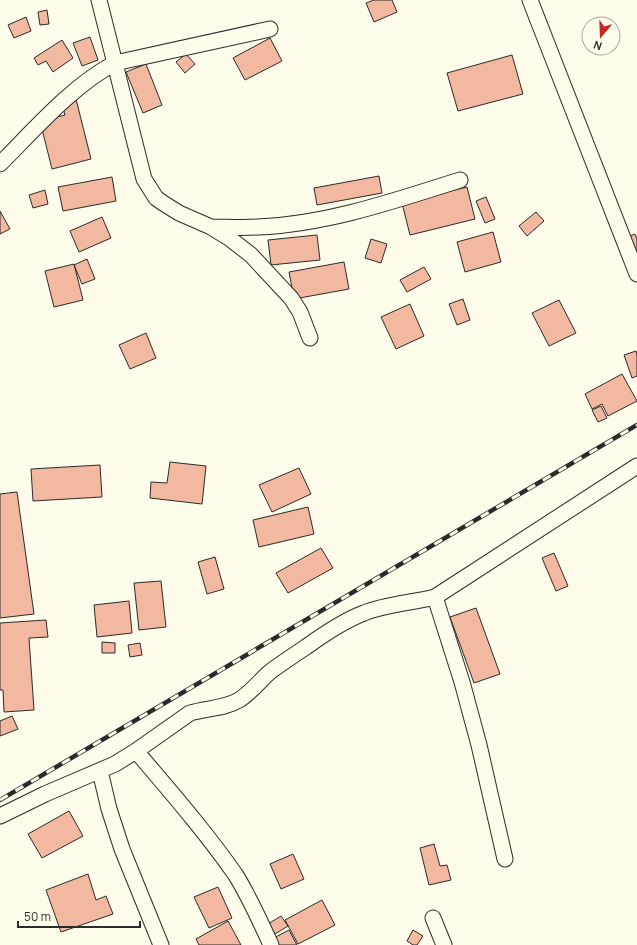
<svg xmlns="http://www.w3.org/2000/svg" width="637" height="945" viewBox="0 0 637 945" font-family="Manrope,sans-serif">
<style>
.building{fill:#f2b8a0;stroke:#2b2b2b}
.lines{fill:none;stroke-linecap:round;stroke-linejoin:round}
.street-casing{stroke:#2b2b2b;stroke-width:17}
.street{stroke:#fdfbea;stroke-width:15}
.rail-casing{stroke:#2b2b2b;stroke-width:4.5}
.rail{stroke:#fdfbea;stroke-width:3;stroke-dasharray:9;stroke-linecap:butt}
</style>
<rect width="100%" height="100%" fill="#fdfbea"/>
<path class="building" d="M 374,0 L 392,0 L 397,12 L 374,22 L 366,3 Z
M 47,10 L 49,24 L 40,25 L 38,12 Z
M 26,17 L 31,31 L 14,38 L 8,25 Z
M 90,37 L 98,60 L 82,66 L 73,43 Z
M 270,38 L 282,61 L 245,80 L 233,58 Z
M 62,40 L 73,58 L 53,72 L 46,61 L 38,65 L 34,58 Z
M 186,54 L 195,64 L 185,73 L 176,62 Z
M 512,55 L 523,94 L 458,111 L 447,73 Z
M 146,64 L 162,105 L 143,113 L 126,72 Z
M 76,99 L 91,159 L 52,169 L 40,121 L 65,115 L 61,102 Z
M 379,176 L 382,193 L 317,205 L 314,188 Z
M 112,177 L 116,201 L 63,211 L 58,187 Z
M 467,187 L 475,219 L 410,235 L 402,203 Z
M 45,190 L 48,204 L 33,208 L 29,195 Z
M 486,197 L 495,219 L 485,223 L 476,201 Z
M 0,211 L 10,229 L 0,234 Z
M 536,212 L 544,221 L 527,236 L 519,226 Z
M 102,217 L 111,238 L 79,252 L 70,231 Z
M 493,232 L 501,262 L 465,272 L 457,242 Z
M 635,234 L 637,239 L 637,253 L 631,255 L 624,239 Z
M 317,235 L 320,260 L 271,265 L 268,240 Z
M 371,239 L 387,244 L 381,263 L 365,258 Z
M 87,259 L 95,279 L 82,284 L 74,265 Z
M 344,262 L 349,289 L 294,299 L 289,272 Z
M 74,264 L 83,300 L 54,307 L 45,271 Z
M 424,267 L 431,279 L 407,292 L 400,280 Z
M 463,299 L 470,320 L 457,325 L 449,304 Z
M 559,300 L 576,333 L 549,346 L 532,313 Z
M 410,304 L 424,336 L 396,349 L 381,317 Z
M 146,333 L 156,358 L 130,369 L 119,345 Z
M 636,351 L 637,355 L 637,376 L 632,378 L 624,355 Z
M 622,374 L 637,401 L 608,416 L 602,404 L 592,409 L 585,394 Z
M 601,406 L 607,418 L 598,422 L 592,410 Z
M 170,462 L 206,466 L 202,504 L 150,498 L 151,482 L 167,483 Z
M 100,465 L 102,497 L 33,501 L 31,469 Z
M 299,468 L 311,494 L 272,512 L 259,485 Z
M 17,492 L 34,614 L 0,618 L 0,494 Z
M 308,507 L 314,534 L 259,547 L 253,520 Z
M 321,548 L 333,568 L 288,593 L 276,573 Z
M 554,553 L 568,586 L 556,591 L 542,558 Z
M 215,557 L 224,589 L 207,594 L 198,562 Z
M 161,581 L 166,627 L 139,630 L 134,583 Z
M 129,601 L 132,633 L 97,637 L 94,605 Z
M 476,608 L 500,674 L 474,683 L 450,617 Z
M 46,620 L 48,637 L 29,638 L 34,710 L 4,712 L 3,690 L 0,690 L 0,623 Z
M 102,642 L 115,643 L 115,653 L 102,653 Z
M 140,643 L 142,655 L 130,657 L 128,645 Z
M 12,716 L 18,729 L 0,736 L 0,721 Z
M 69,811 L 83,836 L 42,858 L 28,834 Z
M 434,844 L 440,866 L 447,865 L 451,880 L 429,885 L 420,848 Z
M 293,854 L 304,879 L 281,889 L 270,864 Z
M 88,874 L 96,900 L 106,896 L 113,914 L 61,932 L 46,890 Z
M 218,887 L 232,918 L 209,928 L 194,897 Z
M 322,900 L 335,925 L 298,944 L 285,920 Z
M 281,916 L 288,926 L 275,934 L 268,924 Z
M 228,921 L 241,945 L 199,945 L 196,939 Z
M 289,930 L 297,945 L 273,945 L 270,940 Z
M 413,930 L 423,936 L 417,945 L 413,945 L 407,941 Z"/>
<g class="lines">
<defs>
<path id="street" d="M 99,0 L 144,179 L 156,198 L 163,203 L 179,213 L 211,227 L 229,238 L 251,255 L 291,298 L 300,312 L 310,338
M 530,0 L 637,274
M 0,164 C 34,130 73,85 115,63 L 270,29
M 212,227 C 227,227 242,228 258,227 C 327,224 394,201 460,180
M 435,597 L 462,682 L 479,745 L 505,859
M 136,751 C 170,791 205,831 235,874 C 248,894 261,923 271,945
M 100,771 L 109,809 L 122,849 L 161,945
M 0,816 L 45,794 L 115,764 L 136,751 L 190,713 C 206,708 224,709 239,700 C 252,692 260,680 271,671 C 282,663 294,655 306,647 C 324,634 343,621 364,613 C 386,604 411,603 435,597 L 637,466
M 433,918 L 444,945"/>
</defs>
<use href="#street" class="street-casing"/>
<use href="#street" class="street"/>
<defs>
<path id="rail" d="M 0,800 L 637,425"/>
</defs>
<use href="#rail" class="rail-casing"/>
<use href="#rail" class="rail"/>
</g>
<g transform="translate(601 36) rotate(199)"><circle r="19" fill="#fdfbea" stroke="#a9a89e"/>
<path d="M0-3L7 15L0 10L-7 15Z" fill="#c62828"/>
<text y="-6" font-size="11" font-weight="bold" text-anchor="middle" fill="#2b2b2b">N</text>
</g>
<path d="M18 921v6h122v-6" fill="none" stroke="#2b2b2b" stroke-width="2"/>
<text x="24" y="921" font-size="12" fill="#2b2b2b" stroke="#fdfbea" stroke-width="3" paint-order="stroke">50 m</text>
</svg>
